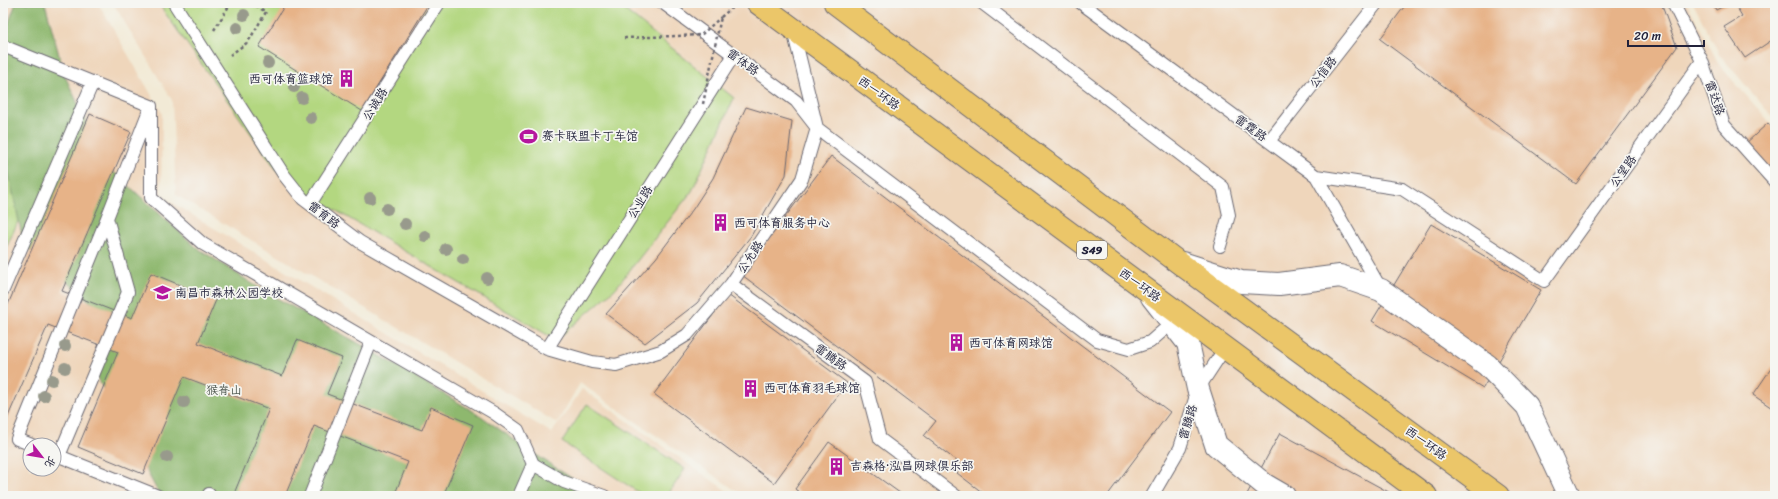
<svg xmlns="http://www.w3.org/2000/svg" width="1778" height="499" viewBox="0 0 1778 499" font-family="Sriracha,'LXGW WenKai TC',sans-serif">
<style>
.built{fill:#efd6bb;fill-rule:evenodd}
.green{fill:#b3d780;stroke:#6a7c5e}
.forest{fill:#8eb86e;stroke:#586d54}
.building{fill:#e7b388}
.lines{fill:none;stroke-linecap:round;stroke-linejoin:round}
.service-casing{stroke:#6b6871;stroke-width:14}
.minor-casing{stroke:#6b6871;stroke-width:24}
.trunk-casing{stroke:#6b6871;stroke-width:24}
.path{stroke:#6b6871;stroke-width:2.5;stroke-dasharray:3 3;stroke-linecap:butt}
.service{stroke:#fff;stroke-width:12}
.minor{stroke:#fff;stroke-width:22}
.trunk{stroke:#ebc669;stroke-width:22}
.path-bridge{stroke:#6b6871;stroke-width:2.5;stroke-dasharray:3 3;stroke-linecap:butt}
.tree{fill:#989a8c}
.labels{text-anchor:middle;stroke-width:3.5;stroke-linejoin:round;paint-order:stroke}
.shield{fill:#f6f6f2;stroke:#626272;stroke-width:1}
.shield-label{font-size:11px;font-weight:bold;fill:#22223b}
.street-label{font-size:12px;fill:#22223b;stroke:#f6f6f2}
.poi-label{font-size:12px;fill:#22223b;stroke:#f6f6f2;text-anchor:start}
.park-label{font-size:12px;fill:#4e5850;stroke:#f6f6f2}
</style>
<rect width="100%" height="100%" fill="#f6f6f2"/>
<filter id="ink" filterUnits="userSpaceOnUse"><feTurbulence type="fractalNoise" baseFrequency=".025" numOctaves="2"/><feDisplacementMap in="SourceGraphic" scale="8" xChannelSelector="R" yChannelSelector="G"/><feConvolveMatrix kernelMatrix="1 2 1 2 8 2 1 2 1" color-interpolation-filters="sRGB"/></filter>
<filter id="wash" filterUnits="userSpaceOnUse"><feTurbulence type="fractalNoise" baseFrequency=".012" numOctaves="4" result="noise"/><feDisplacementMap in="SourceGraphic" scale="16" xChannelSelector="R" yChannelSelector="G"/><feGaussianBlur stdDeviation="0.9" result="paint"/><feColorMatrix in="noise" values="0 0 0 0 0 0 0 0 0 0 0 0 0 0 0 0 0 1.4 0 .05"/><feComposite in="paint" operator="in"/></filter>
<g filter="url(#wash)">
<rect width="100%" height="100%" fill="#f2ead6"/>
<path class="built" d="M 3,3 L 98,3 L 162,113 L 161,196 L 552,433 L 582,389 L 734,496 L 3,496 ZM 30,445 L 54,445 L 54,469 L 30,469 Z
M 113,3 L 1687,3 L 1720,66 L 1775,128 L 1775,496 L 744,496 L 580,383 L 557,423 L 176,195 L 172,100 Z
M 1693,3 L 1775,3 L 1775,120 L 1720,55 Z"/>
<path class="green" d="M 158,3 L 616,3 L 734,98 L 692,191 L 615,289 L 556,340 L 284,180 Z
M 3,159 L 40,172 L 3,255 Z
M 587,404 L 685,469 L 667,496 L 644,496 L 562,442 Z"/>
<path class="forest" d="M 16,3 L 45,3 L 64,74 L 107,166 L 196,247 L 262,290 L 367,348 L 481,416 L 524,447 L 599,496 L 160,496 L 96,375 L 100,310 L 24,245 L 5,156 L 3,137 L 3,38 Z"/>
<g id="blocks">
<path class="building" d="M 286,3 L 429,3 L 362,111 L 259,47 Z
M 1407,3 L 1661,3 L 1677,47 L 1576,184 L 1380,39 Z
M 1712,3 L 1730,3 L 1716,10 Z
M 1734,3 L 1775,3 L 1775,38 L 1745,58 L 1724,27 L 1742,16 Z
M 746,107 L 792,121 L 786,175 L 751,236 L 697,303 L 645,343 L 606,314 L 656,258 L 693,209 L 713,178 Z
M 90,114 L 131,132 L 62,291 L 132,318 L 151,273 L 216,300 L 198,343 L 282,376 L 297,340 L 342,358 L 327,394 L 422,430 L 431,407 L 473,425 L 443,496 L 394,496 L 408,462 L 314,426 L 285,496 L 233,496 L 269,409 L 184,377 L 143,474 L 78,447 L 118,352 L 48,325 L 3,428 L 3,316 Z
M 1768,123 L 1775,131 L 1775,179 L 1744,145 Z
M 831,156 L 1170,412 L 1107,496 L 987,496 L 957,473 L 962,465 L 924,436 L 936,421 L 742,275 Z
M 1431,224 L 1541,290 L 1483,388 L 1372,321 Z
M 728,295 L 847,383 L 774,483 L 654,394 Z
M 1772,367 L 1775,369 L 1775,410 L 1753,395 Z
M 1280,433 L 1396,496 L 1246,496 Z
M 829,442 L 904,496 L 804,496 L 795,489 Z"/>
</g>
</g>
<g filter="url(#ink)">
<use href="#blocks" fill-opacity="0" stroke="#6b6871" stroke-width="1"/>
<g class="lines">
<defs>
<path id="service" d="M 174,3 L 284,175 L 303,199 L 360,242 L 547,349 L 592,362 L 616,365 L 661,351 L 687,335 L 731,284 L 802,179 L 817,128 L 793,30
M 663,3 L 796,101 L 817,128 L 1097,340 L 1129,349 L 1150,342 L 1166,328
M 982,3 L 1223,187 L 1229,215 L 1220,246
M 1081,3 L 1316,176 L 1381,289
M 1673,3 L 1702,61 L 1724,125 L 1775,182
M 3,46 L 151,106 L 151,198 L 203,244 L 494,413 L 518,430 L 533,464 L 564,482 L 604,496
M 1269,141 L 1377,3
M 1316,176 L 1402,189 L 1544,281 L 1702,61
M 310,204 L 439,3
M 731,284 L 865,382 L 880,439 L 956,496
M 3,290 L 93,82
M 547,349 L 734,55
M 32,445 L 17,439 L 107,218
M 54,454 L 158,496
M 59,456 L 128,292 L 107,218 L 148,113
M 208,496 L 209,494
M 310,496 L 371,342
M 519,496 L 533,464
M 1152,496 L 1180,448 L 1198,389 L 1225,348"/>
<path id="minor" d="M 1182,263 L 1241,282 L 1279,284 L 1340,276 L 1381,290 L 1487,365 L 1527,406 L 1569,496
M 1152,297 L 1188,343 L 1198,389 L 1216,445 L 1265,485 L 1284,496"/>
<path id="trunk" d="M 758,3 L 1426,496
M 835,3 L 1178,262 L 1498,496"/>
</defs>
<use href="#service" class="service-casing"/>
<use href="#minor" class="minor-casing"/>
<use href="#trunk" class="trunk-casing"/>
<path class="path" d="M 721,17 L 735,5
M 214,30 L 231,3
M 230,55 L 248,42 L 266,12 L 252,3"/>
<use href="#service" class="service"/>
<use href="#minor" class="minor"/>
<use href="#trunk" class="trunk"/>
<path class="path-bridge" d="M 624,38 L 701,35 L 721,17
M 703,104 L 721,17"/>
</g>
<g class="tree">
<circle cx="244" cy="15" r="6"/>
<circle cx="237" cy="28" r="6"/>
<circle cx="268" cy="63" r="6"/>
<circle cx="294" cy="87" r="6"/>
<circle cx="302" cy="98" r="6"/>
<circle cx="311" cy="118" r="6"/>
<circle cx="370" cy="198" r="6"/>
<circle cx="387" cy="209" r="6"/>
<circle cx="405" cy="224" r="6"/>
<circle cx="425" cy="236" r="6"/>
<circle cx="446" cy="249" r="6"/>
<circle cx="463" cy="259" r="6"/>
<circle cx="487" cy="278" r="6"/>
<circle cx="65" cy="346" r="6"/>
<circle cx="65" cy="368" r="6"/>
<circle cx="52" cy="380" r="6"/>
<circle cx="44" cy="396" r="6"/>
<circle cx="184" cy="402" r="6"/>
<circle cx="167" cy="457" r="6"/>
</g>
</g>
<defs>
<symbol id="building-bare" viewBox="-9 -9 18 18"><path d="M-4-6H4V6H1V3H-1V6H-4ZM-2.5-4.3h1.7v1.8h-1.7ZM.8-4.3h1.7v1.8H.8ZM-2.5-1h1.7V.8h-1.7ZM.8-1h1.7V.8H.8Z" fill="#b5179e" stroke="#f6f6f2" stroke-width="2.5" paint-order="stroke"/></symbol>
<symbol id="stadium-bare" viewBox="-9 -9 18 18"><path d="M0-5a6.5 5 0 1 0 0 10a6.5 5 0 1 0 0-10ZM-3.5-1.8h7v3.6h-7Z" fill="#b5179e" stroke="#f6f6f2" stroke-width="2.5" paint-order="stroke"/></symbol>
<symbol id="school-bare" viewBox="-9 -9 18 18"><path d="M0-5L7-2L0 1L-7-2ZM-4 1L0 2.5L4 1V4Q0 6-4 4Z" fill="#b5179e" stroke="#f6f6f2" stroke-width="2.5" paint-order="stroke"/></symbol>
</defs>
<g fill-rule="evenodd">
<use href="#building-bare" x="334" y="66" width="25" height="25"/>
<use href="#stadium-bare" x="516" y="124" width="25" height="25"/>
<use href="#building-bare" x="708" y="210" width="25" height="25"/>
<use href="#school-bare" x="150" y="280" width="25" height="25"/>
<use href="#building-bare" x="944" y="330" width="25" height="25"/>
<use href="#building-bare" x="738" y="376" width="25" height="25"/>
<use href="#building-bare" x="824" y="454" width="25" height="25"/>
</g>
<g class="labels">
<rect class="shield" x="1077" y="241" width="30" height="18" rx="3"/>
<g class="shield-label">
<text x="1092" y="254">S49</text>
</g>
<g class="street-label">
<text transform="translate(743 62) rotate(36)" y="4">雷体路</text>
<text transform="translate(1323 72) rotate(-52)" y="4">公信路</text>
<text transform="translate(879 93) rotate(36)" y="4">西一环路</text>
<text transform="translate(1715 98) rotate(71)" y="4">雷达路</text>
<text transform="translate(375 104) rotate(-58)" y="4">公诚路</text>
<text transform="translate(1251 128) rotate(36)" y="4">雷霆路</text>
<text transform="translate(1623 171) rotate(-54)" y="4">公望路</text>
<text transform="translate(640 202) rotate(-58)" y="4">公业路</text>
<text transform="translate(324 215) rotate(37)" y="4">雷育路</text>
<text transform="translate(750 257) rotate(-56)" y="4">公允路</text>
<text transform="translate(1140 285) rotate(36)" y="4">西一环路</text>
<text transform="translate(831 357) rotate(36)" y="4">雷腾路</text>
<text transform="translate(1188 422) rotate(-73)" y="4">雷腾路</text>
<text transform="translate(1426 443) rotate(36)" y="4">西一环路</text>
</g>
<g class="poi-label">
<text x="333" y="83" text-anchor="end">西可体育篮球馆</text>
<text x="542" y="140">赛卡联盟卡丁车馆</text>
<text x="734" y="227">西可体育服务中心</text>
<text x="175" y="297">南昌市森林公园学校</text>
<text x="969" y="347">西可体育网球馆</text>
<text x="764" y="392">西可体育羽毛球馆</text>
<text x="850" y="470">吉森格·泓昌网球俱乐部</text>
</g>
<g class="park-label">
<text x="224" y="394">猴脊山</text>
</g>
</g>
<rect width="1778" height="499" fill="none" stroke="#f6f6f2" stroke-width="16"/>
<g transform="translate(42 457) rotate(121)"><circle r="19" fill="#f6f6f2" stroke="#a1a1a9"/>
<path d="M0-3L7 15L0 10L-7 15Z" fill="#b5179e"/>
<text y="-6" font-size="11" font-weight="bold" text-anchor="middle" fill="#22223b">北</text>
</g>
<path d="M1628 40v6h76v-6" fill="none" stroke="#22223b" stroke-width="2"/>
<text x="1634" y="40" font-size="12" fill="#22223b" stroke="#f6f6f2" stroke-width="3" paint-order="stroke">20 m</text>
</svg>
